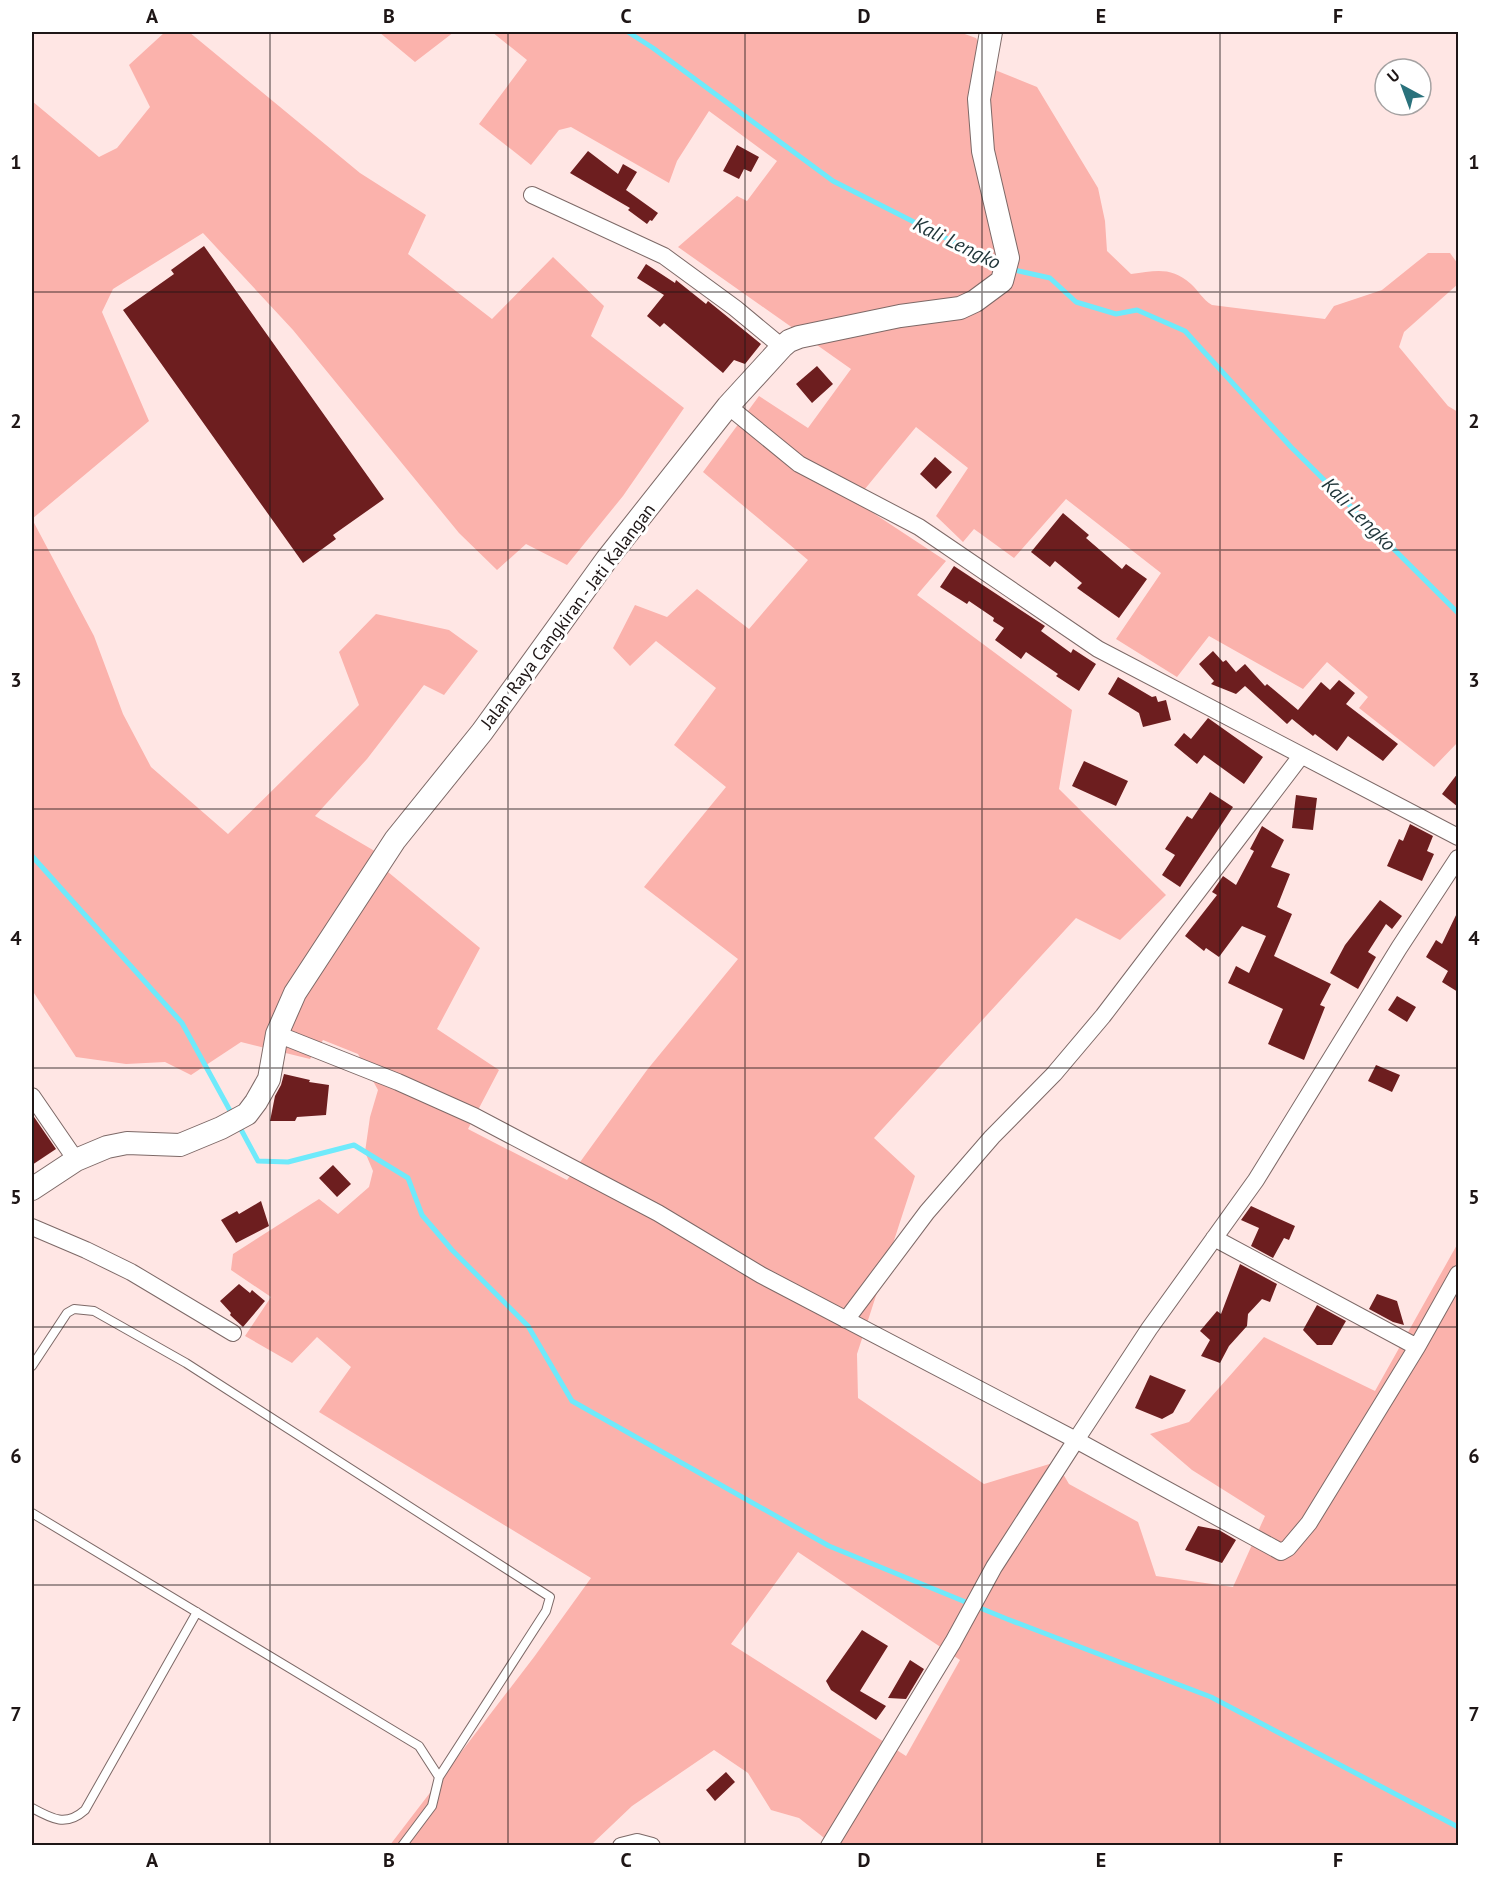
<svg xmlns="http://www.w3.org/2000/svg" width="1490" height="1877" viewBox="0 0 1490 1877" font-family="'PT Sans',sans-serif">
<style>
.green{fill:#fbb2ac;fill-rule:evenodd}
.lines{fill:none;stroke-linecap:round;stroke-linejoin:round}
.stream{stroke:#6feafb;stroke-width:5}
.building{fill:#6d1e1f}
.lane-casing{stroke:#7d6967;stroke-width:10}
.street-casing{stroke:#7d6967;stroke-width:18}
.secondary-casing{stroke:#7d6967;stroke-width:24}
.lane{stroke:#fff;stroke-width:8}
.street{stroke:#fff;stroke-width:16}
.secondary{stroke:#fff;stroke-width:22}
.grid{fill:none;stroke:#1e1616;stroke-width:1.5;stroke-opacity:0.55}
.labels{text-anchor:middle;stroke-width:6;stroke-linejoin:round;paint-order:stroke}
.street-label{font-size:18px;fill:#1e1616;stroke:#fff}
.water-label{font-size:20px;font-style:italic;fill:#1f3539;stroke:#fff}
.neatline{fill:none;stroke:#1e1616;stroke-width:2}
.grid-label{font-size:20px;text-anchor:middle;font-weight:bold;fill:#1e1616}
</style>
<rect width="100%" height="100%" fill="#ffe6e4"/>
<path class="green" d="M 165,32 L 189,32 L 360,173 L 426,215 L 408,254 L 492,319 L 553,257 L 604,306 L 591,336 L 684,408 L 623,496 L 567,565 L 526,544 L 497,570 L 459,533 L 293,330 L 203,233 L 113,289 L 102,312 L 149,421 L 32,519 L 94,636 L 123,714 L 151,767 L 228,834 L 359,705 L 339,652 L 376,614 L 449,630 L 478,651 L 444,695 L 424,685 L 367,759 L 315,816 L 378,853 L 371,862 L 388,872 L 480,948 L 437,1029 L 499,1070 L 468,1129 L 567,1180 L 647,1070 L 738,959 L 644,887 L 726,787 L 674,745 L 716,688 L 656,641 L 630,666 L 613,648 L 635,605 L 667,617 L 697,589 L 749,629 L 808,560 L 703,472 L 759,396 L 808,428 L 851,369 L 678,247 L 737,196 L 747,201 L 777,161 L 709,111 L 677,161 L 669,183 L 571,127 L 559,130 L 531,165 L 479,124 L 527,60 L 492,32 L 959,32 L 976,38 L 995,70 L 1037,87 L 1098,188 L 1105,221 L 1107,251 L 1131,274 C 1155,271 1171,266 1191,284 C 1199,291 1202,299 1212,305 L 1325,319 L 1334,306 L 1382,290 L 1428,253 L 1450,253 L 1458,264 L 1458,284 L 1404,332 L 1399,347 L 1448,406 L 1458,412 L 1458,742 L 1434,767 L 1359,708 L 1368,697 L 1327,662 L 1303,689 L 1209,636 L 1177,677 L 1116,639 L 1161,573 L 1066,499 L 1014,558 L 974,529 L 963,542 L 936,516 L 968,468 L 916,427 L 855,501 L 946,561 L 917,595 L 1072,710 L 1059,789 L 1166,895 L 1120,940 L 1076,918 L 874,1138 L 915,1176 L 857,1354 L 858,1398 L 984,1484 L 1056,1462 L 1069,1484 L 1138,1522 L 1156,1576 L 1233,1587 L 1265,1516 L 1192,1470 L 1150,1434 L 1189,1422 L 1264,1337 L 1375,1391 L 1458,1243 L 1458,1845 L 833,1845 L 799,1818 L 771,1810 L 748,1773 L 714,1750 L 632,1806 L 591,1845 L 390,1845 L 534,1657 L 591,1578 L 319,1412 L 351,1367 L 317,1337 L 292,1363 L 245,1336 L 271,1297 L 231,1270 L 233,1254 L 319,1199 L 338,1214 L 369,1187 L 373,1171 L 365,1152 L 370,1117 L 378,1090 L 358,1054 L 323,1040 L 310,1059 L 241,1042 L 191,1075 L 165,1062 L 126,1064 L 76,1057 L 32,990 L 32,101 L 99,157 L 117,148 L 150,107 L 129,65 ZM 798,1552 L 960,1660 L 906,1756 L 731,1644 Z
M 379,32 L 454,32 L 415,62 Z"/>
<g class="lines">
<path class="stream" d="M 628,32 L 653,48 L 833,181 L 1001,266
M 1010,269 L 1050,278 L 1076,302 L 1116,314 L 1137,310 L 1185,331 L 1291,447 L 1458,613
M 32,856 L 182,1023 L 233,1116
M 238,1124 L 258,1161 L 288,1162 L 354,1145 L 408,1178 L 422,1215 L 452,1250 L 528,1326 L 572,1401 L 829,1546 L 1007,1619 L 1211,1697 L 1458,1827"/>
</g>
<path class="building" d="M 737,145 L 759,157 L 751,172 L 744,169 L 739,179 L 723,171 Z
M 588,151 L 618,174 L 623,164 L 637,172 L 626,190 L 658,213 L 652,221 L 650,220 L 647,224 L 628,210 L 630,208 L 570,173 Z
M 204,246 L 384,499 L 333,535 L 336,539 L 303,563 L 123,310 L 174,274 L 171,270 Z
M 646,264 L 675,283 L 676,280 L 706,304 L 708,301 L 761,344 L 745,364 L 734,360 L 723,373 L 664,323 L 660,327 L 647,316 L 664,295 L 637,278 Z
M 817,366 L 833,384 L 812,403 L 796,384 Z
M 935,457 L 952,472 L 936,489 L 920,474 Z
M 1063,513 L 1089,535 L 1086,538 L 1122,569 L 1126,564 L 1147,579 L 1119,618 L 1077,588 L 1082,583 L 1055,561 L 1050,567 L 1031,552 Z
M 954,566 L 1045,626 L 1041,631 L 1071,653 L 1073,649 L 1096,664 L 1079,691 L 1056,676 L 1058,674 L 1026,652 L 1021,659 L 995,640 L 1004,628 L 993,621 L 994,618 L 969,601 L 967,604 L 940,587 Z
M 1213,651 L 1223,662 L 1226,660 L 1236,672 L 1245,664 L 1265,686 L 1267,684 L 1298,710 L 1321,682 L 1330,690 L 1339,680 L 1355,693 L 1346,704 L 1398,744 L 1383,761 L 1348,736 L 1337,751 L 1315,734 L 1313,736 L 1292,719 L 1287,724 L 1245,686 L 1236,694 L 1211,684 L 1214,681 L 1199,664 Z
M 1118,677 L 1152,697 L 1156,696 L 1158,702 L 1166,700 L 1171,720 L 1143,727 L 1139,713 L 1108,694 Z
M 1208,718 L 1263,757 L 1244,784 L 1204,755 L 1197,764 L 1174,745 L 1184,733 L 1191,739 Z
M 1084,761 L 1128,781 L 1116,806 L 1072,786 Z
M 1458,773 L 1458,807 L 1442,794 Z
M 1210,792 L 1233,807 L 1180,887 L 1162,875 L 1175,855 L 1165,849 L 1187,816 L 1192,819 Z
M 1296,795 L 1317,798 L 1313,830 L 1292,828 Z
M 1410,824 L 1433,836 L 1427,851 L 1434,854 L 1422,881 L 1387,866 L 1399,839 L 1403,841 Z
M 1262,826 L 1284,840 L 1271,867 L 1290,874 L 1277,907 L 1292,914 L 1274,956 L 1331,984 L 1320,1005 L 1325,1007 L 1304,1060 L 1268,1044 L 1283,1009 L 1228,983 L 1236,966 L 1249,973 L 1266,936 L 1242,926 L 1219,957 L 1206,948 L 1204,951 L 1185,936 L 1217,895 L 1212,892 L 1223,876 L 1236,885 L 1254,851 L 1250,849 Z
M 1380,900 L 1402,916 L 1392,929 L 1386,924 L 1368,952 L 1376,957 L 1358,989 L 1330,973 L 1345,945 Z
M 1458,911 L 1458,992 L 1442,982 L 1448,971 L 1426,957 L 1436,940 L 1442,944 Z
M 1397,996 L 1416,1007 L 1407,1022 L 1388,1010 Z
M 1376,1065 L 1400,1075 L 1392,1092 L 1368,1081 Z
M 284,1074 L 310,1080 L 309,1082 L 329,1085 L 326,1115 L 297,1117 L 295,1121 L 270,1121 L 275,1096 L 281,1085 Z
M 32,1114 L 56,1149 L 32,1165 Z
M 333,1165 L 351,1184 L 337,1197 L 319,1178 Z
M 261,1201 L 269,1226 L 236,1243 L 221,1220 L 237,1211 L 239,1214 Z
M 1251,1206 L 1295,1226 L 1289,1240 L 1284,1238 L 1273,1258 L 1251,1246 L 1259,1228 L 1241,1220 Z
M 1240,1264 L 1277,1284 L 1270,1302 L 1262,1299 L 1248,1314 L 1247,1326 L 1229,1346 L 1220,1363 L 1201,1356 L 1210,1340 L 1200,1331 L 1217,1311 L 1221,1314 Z
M 239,1284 L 250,1293 L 252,1290 L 265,1301 L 243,1327 L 230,1315 L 231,1313 L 220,1301 Z
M 1377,1294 L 1397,1301 L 1404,1325 L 1393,1322 L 1369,1309 Z
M 1317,1305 L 1346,1321 L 1332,1345 L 1317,1345 L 1303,1330 Z
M 1150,1375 L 1186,1390 L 1173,1413 L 1162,1419 L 1135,1408 Z
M 1198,1526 L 1219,1530 L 1236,1540 L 1222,1563 L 1185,1550 Z
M 862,1630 L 888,1646 L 860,1691 L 886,1706 L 876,1720 L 831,1690 L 826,1681 Z
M 910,1660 L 924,1669 L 906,1699 L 888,1698 Z
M 726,1772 L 735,1782 L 715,1801 L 706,1790 Z"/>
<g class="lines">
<defs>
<path id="lane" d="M 32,1366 L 67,1313 L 74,1309 L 94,1311 L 186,1363 L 550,1597 L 546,1611 L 439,1777
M 32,1513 L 419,1746 L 439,1777 L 432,1806 L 402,1846
M 32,1808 C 52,1819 66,1827 85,1810 L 197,1612"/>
<path id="street" d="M 532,195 L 664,256 L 735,308 L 782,347
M 728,406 L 799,464 L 919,527 L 1098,649 L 1458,837
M 277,1034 L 398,1082 L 474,1116 L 658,1213 L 761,1275 L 1076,1440 L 1149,1329 L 1256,1180 L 1399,948 L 1458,858
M 32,1096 L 76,1160
M 32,1227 L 86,1250 L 131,1272 L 233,1333
M 1214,1238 L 1417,1347
M 846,1320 L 927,1212 L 992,1137 L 1054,1074 L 1103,1016 L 1301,756
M 621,1846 L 637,1842 L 652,1846
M 829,1846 L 953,1642 L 994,1567 L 1076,1440 L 1281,1552 L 1288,1548 L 1309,1523 L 1417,1347 L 1458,1274"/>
<path id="secondary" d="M 32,1189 L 76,1160 L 107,1147 L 127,1143 L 180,1145 L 221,1128 L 247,1114 L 256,1102 L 269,1079 L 277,1034 L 295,993 L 395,840 L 482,732 L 607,559 L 728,406 L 782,347 L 789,341 L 799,337 L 900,316 L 960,308 L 975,301 L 1002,281 L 1008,258 L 983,151 L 979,99 L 991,32"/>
</defs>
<use href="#lane" class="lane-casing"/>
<use href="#street" class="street-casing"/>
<use href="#secondary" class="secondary-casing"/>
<use href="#lane" class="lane"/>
<use href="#street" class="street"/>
<use href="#secondary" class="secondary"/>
</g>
<path class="grid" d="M 270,32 L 270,1846M 508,32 L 508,1846M 745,32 L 745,1846M 982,32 L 982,1846M 1220,32 L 1220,1846M 32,292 L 1458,292M 32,550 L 1458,550M 32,809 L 1458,809M 32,1068 L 1458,1068M 32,1327 L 1458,1327M 32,1585 L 1458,1585"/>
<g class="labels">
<g class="street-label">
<text transform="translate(568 616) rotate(-53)" y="6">Jalan Raya Cangkiran - Jati Kalangan</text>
</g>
<g class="water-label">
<text transform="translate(957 243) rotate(26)" y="7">Kali Lengko</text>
<text transform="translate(1359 514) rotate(45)" y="7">Kali Lengko</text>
</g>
</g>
<rect width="1490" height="1877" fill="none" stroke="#ffffff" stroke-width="66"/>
<g transform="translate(1403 87) rotate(319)"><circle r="28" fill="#ffffff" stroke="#a5a2a2" stroke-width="1.5"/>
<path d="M0-4.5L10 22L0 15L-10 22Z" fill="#2a727c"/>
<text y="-9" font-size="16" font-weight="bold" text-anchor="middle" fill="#1e1616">U</text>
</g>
<rect x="33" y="33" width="1424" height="1811" class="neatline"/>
<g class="grid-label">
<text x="152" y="23">A</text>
<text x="389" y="23">B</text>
<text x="626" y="23">C</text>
<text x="864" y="23">D</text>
<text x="1101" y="23">E</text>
<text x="1338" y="23">F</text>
<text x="16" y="169">1</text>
<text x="1474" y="169">1</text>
<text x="16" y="428">2</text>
<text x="1474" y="428">2</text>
<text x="16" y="687">3</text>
<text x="1474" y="687">3</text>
<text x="16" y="945">4</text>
<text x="1474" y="945">4</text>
<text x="16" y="1204">5</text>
<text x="1474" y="1204">5</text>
<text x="16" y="1463">6</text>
<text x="1474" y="1463">6</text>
<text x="16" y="1721">7</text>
<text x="1474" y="1721">7</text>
<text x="152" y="1867">A</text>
<text x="389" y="1867">B</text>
<text x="626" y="1867">C</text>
<text x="864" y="1867">D</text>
<text x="1101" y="1867">E</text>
<text x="1338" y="1867">F</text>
</g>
</svg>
